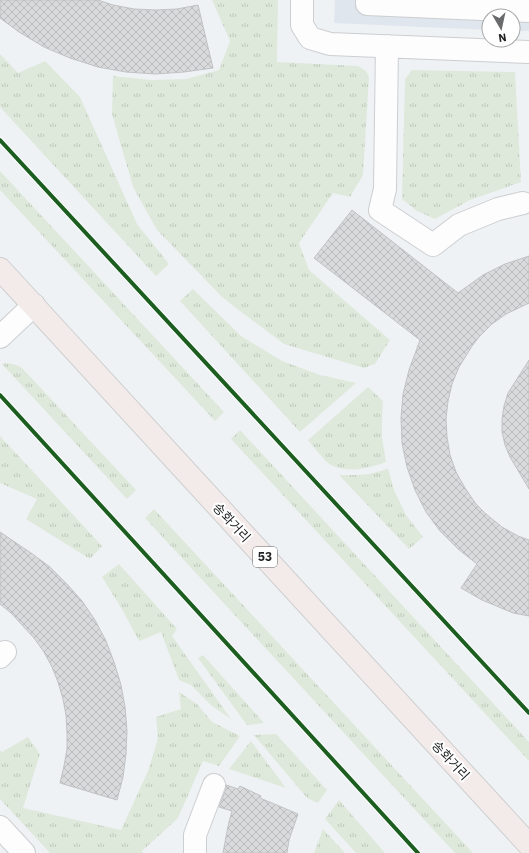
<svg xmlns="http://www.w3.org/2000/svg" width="529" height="853" viewBox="0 0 529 853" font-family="'IBM Plex Sans','Noto Sans KR',sans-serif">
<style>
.built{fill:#dfe6ee}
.grass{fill:url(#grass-tufts)}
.building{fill:url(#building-cross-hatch);stroke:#c0c2c4}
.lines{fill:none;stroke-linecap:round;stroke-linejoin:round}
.minor-casing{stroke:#ccced0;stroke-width:24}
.major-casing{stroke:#cdcecf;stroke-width:24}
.minor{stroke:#fdfdfe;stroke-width:22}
.major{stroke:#f2ebe9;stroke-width:22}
.cycleway-casing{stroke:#fff;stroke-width:6}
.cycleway{stroke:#1b5e20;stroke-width:4}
.labels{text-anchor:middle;stroke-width:4;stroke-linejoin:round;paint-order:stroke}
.shield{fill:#fff;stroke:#646466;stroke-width:1}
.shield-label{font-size:12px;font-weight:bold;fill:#212224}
.street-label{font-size:13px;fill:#212224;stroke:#fff}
</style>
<defs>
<pattern id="grass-tufts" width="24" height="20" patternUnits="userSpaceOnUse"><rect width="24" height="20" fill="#dee9db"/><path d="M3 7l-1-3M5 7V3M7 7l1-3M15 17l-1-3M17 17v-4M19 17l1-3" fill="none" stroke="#bec8bc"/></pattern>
<pattern id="building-cross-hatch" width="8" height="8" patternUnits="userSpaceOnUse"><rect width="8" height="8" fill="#d8dadc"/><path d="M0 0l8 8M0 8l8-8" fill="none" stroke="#b9bbbd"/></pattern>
</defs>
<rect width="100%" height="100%" fill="#eff2f5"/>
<path class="built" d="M 335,0 L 529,0 L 529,31 L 513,31 L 513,16 L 489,16 L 489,30 L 334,23 Z"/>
<path class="grass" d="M 212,0 L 278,0 L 277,62 L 358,66 L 366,71 L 369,77 L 363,175 L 350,197 L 333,193 L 299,243 L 309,270 L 390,340 L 375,364 L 364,368 L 284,344 L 223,298 L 157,230 L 133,187 L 112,114 L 113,76 L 151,80 L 186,79 L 219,70 L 230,41 Z
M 0,54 L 18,73 L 45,61 L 80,97 L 137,224 L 169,264 L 156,276 L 0,107 Z
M 412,70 L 515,72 L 521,182 L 470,200 L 435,219 L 417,211 L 402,199 L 405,79 Z
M 0,171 L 224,412 L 215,421 L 0,190 Z
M 193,289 L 241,336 L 282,361 L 320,375 L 356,383 L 300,432 L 180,301 Z
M 8,363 L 16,365 L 22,368 L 136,490 L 127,499 L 2,364 Z
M 368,387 L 383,401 L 382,417 L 382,438 L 386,462 C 370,468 348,474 331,465 C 326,463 312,445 308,440 Z
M 240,430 L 529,742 L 529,761 L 231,439 Z
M 0,436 L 102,546 L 90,559 L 26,519 L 37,499 L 0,483 Z
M 388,468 L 394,490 L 406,515 L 423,537 L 409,549 L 339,475 C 356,475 372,476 388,468 Z
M 154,509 L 473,853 L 455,853 L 145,518 Z
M 119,564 L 177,629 L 172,636 L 231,719 L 212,706 L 191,685 L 179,680 L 161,632 L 139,641 L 123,611 L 102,577 Z
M 203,655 L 264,723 L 247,725 L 198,658 Z
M 179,692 L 197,704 L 212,722 L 240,736 L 219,766 L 203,761 L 178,818 L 142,851 L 143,853 L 50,853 L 0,799 L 0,750 L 2,752 L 28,737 L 40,754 L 23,808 L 121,830 L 148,771 L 158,738 L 156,717 L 181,709 Z
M 276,734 L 327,790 L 318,803 L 307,798 L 254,735 Z
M 251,741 L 286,788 L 229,769 Z
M 339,800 L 385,853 L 356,853 L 325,819 Z
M 323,829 L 345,853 L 314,853 Z"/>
<path class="building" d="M 0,0 L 98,0 L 113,5 L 134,9 L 156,10 L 177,9 L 198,5 L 213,68 L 184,72 L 155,74 L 126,72 L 98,67 L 70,58 L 44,47 L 19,32 L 0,18 Z
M 352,210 L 458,293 L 483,275 L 505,264 L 529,256 L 529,303 L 506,314 L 492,324 L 479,337 L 472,346 L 459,367 L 452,384 L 448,401 L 446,419 L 447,437 L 450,455 L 456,472 L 465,488 L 476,504 L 486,514 L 502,527 L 518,536 L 529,540 L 529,616 L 513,613 L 482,600 L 461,588 L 477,564 L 458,549 L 440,531 L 426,512 L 415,490 L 407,467 L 402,443 L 401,418 L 403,394 L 409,370 L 420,340 L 314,258 Z
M 529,360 L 529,489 L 510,457 L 505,445 L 502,432 L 502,419 L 504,406 L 508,393 Z
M 0,532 L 31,553 L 50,567 L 66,583 L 82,601 L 95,620 L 106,641 L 114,662 L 121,685 L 125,707 L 127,731 L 126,754 L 123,777 L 117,800 L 60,783 L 64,766 L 67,749 L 67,732 L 66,715 L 63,699 L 58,682 L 52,667 L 44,652 L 34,638 L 11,613 L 0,604 Z
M 226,785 L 238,789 L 240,786 L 261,796 L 260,798 L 298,814 L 289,840 L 287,853 L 223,853 L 228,826 L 232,811 L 219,807 L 226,789 Z"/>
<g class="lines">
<defs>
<path id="minor" d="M 302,0 L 302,25 L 310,38 L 330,44 L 529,52
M 367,0 L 367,4 L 529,11
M 387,46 L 385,189 L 380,210 L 433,245 L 459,225 L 498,209 L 523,203
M 0,337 L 34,305
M 0,657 L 5,652
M 0,827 L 24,853
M 195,853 L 195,835 L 214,785"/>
<path id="major" d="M 0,269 L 529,845"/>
</defs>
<use href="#minor" class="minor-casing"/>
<use href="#major" class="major-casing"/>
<use href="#minor" class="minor"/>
<use href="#major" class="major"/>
<defs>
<path id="cycleway" d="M 0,140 L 529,713
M 0,395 L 418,853"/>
</defs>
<use href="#cycleway" class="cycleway-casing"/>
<use href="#cycleway" class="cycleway"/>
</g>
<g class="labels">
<rect class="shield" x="253" y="547" width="24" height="20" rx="3"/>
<g class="shield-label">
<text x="265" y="561">53</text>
</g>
<g class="street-label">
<text transform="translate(232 522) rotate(47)" y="5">송화거리</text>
<text transform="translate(451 760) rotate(47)" y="5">송화거리</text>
</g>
</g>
<g transform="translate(501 28) rotate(171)"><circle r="19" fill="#ffffff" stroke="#a6a7a7"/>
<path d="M0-3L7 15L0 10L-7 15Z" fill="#696b6d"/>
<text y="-6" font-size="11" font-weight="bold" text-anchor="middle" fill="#212224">N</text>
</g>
</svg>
